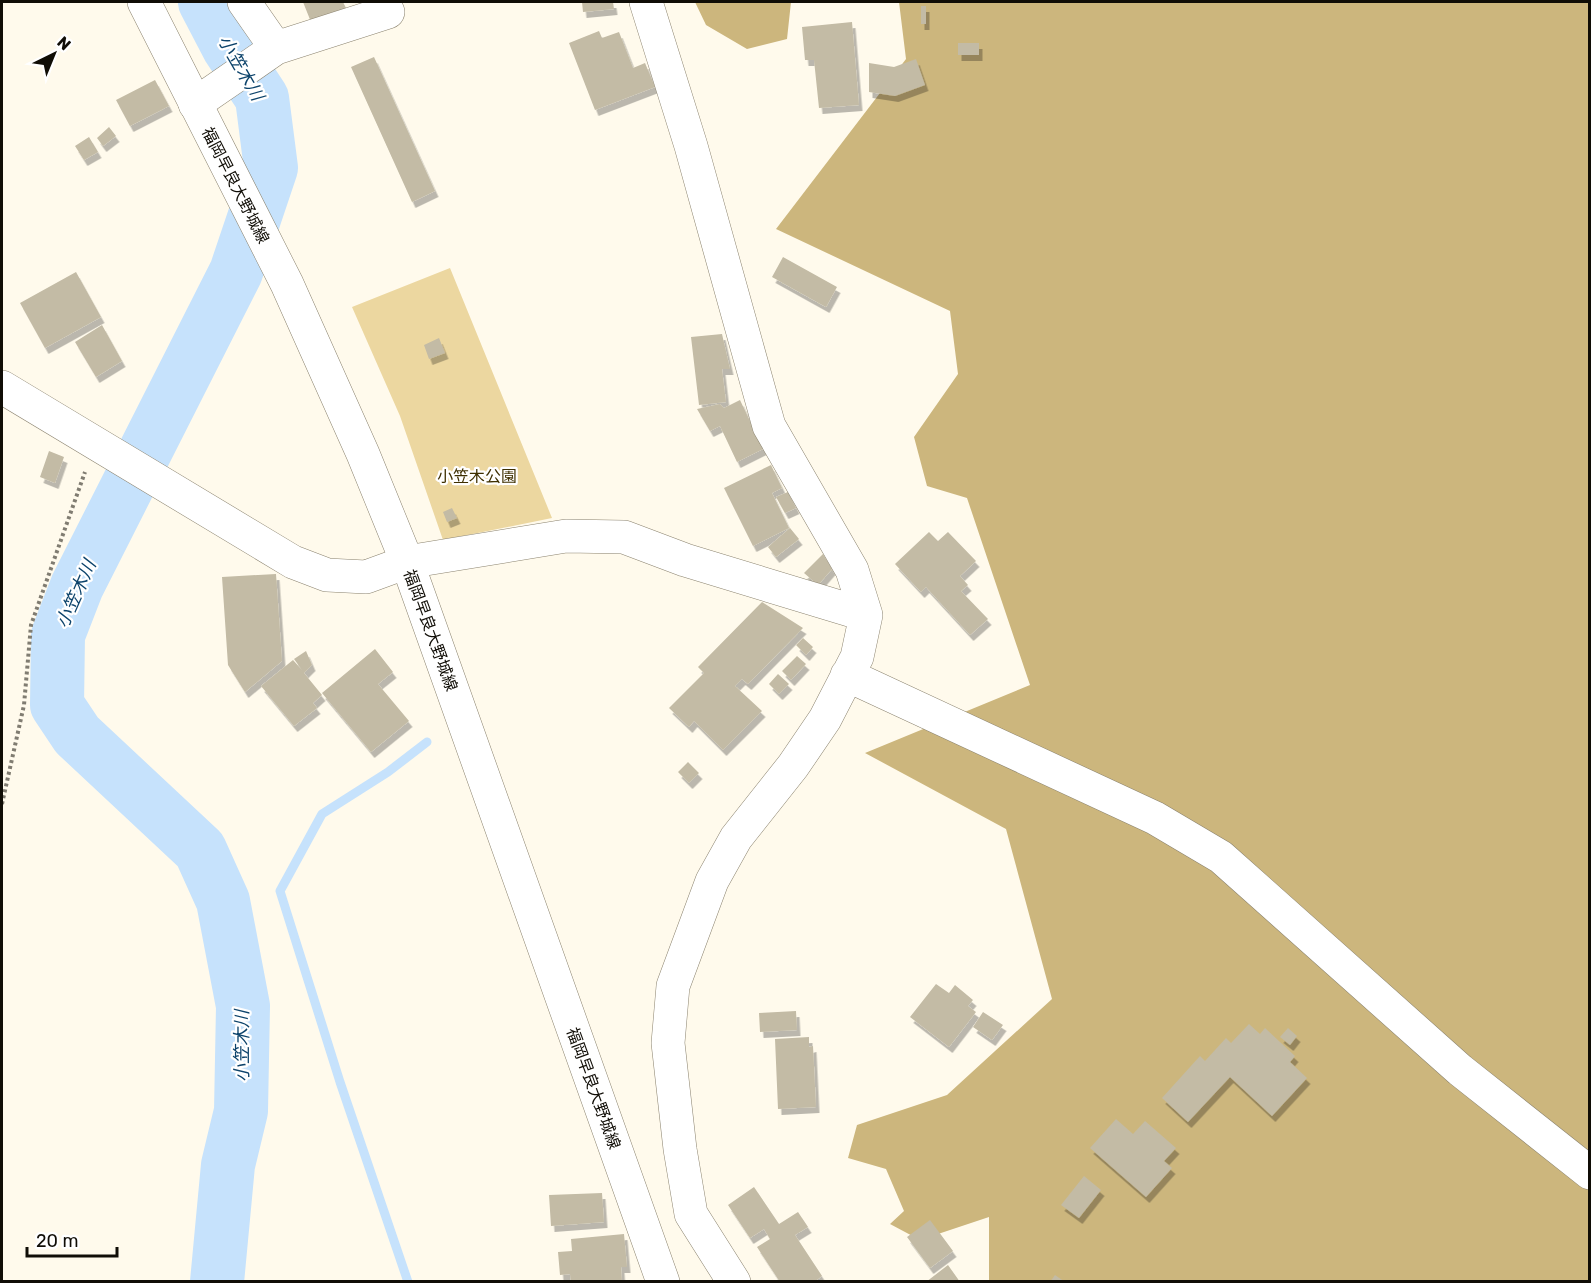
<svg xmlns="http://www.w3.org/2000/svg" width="1591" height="1283" viewBox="0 0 1591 1283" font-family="Rubik,'Noto Sans JP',sans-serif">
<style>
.green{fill:#ecd7a0}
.forest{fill:#ccb67d}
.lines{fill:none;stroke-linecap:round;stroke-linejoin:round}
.stream{stroke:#c6e2fc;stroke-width:9}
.river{stroke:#c6e2fc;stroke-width:54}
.building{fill:#c3bba5;filter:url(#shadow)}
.minor-casing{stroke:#8b836f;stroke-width:34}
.major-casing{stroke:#8b836f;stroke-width:34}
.path{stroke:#807c71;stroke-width:4;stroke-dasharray:3 3;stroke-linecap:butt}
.minor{stroke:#fff;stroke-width:33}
.major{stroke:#fff;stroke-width:33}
.labels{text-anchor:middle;stroke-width:4.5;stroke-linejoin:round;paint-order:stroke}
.street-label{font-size:16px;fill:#100d06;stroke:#fff}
.park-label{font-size:16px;fill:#3e2f00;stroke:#fff}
.water-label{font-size:18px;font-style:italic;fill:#0c436b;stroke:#fff}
</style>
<defs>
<filter id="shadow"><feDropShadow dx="3.5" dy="6" stdDeviation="0" flood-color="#0004"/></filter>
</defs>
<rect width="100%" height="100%" fill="#fffaec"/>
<path class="green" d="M 450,268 L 552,518 L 443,540 L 400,416 L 352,307 Z"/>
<path class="forest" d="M 695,2 L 791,2 L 787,39 L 747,49 L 706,25 Z
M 899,2 L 1589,2 L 1589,1281 L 989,1281 L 989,1217 L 920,1240 L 890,1224 L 904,1211 L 886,1169 L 848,1158 L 857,1125 L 947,1095 L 1052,999 L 1006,829 L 865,753 L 1030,685 L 967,498 L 927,486 L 914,437 L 958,374 L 950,311 L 776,229 L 906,59 Z"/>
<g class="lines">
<path class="stream" d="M 408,1282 L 340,1082 L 280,891 L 322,814 L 388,772 L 427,742"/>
<path class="river" d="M 205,2 L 229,48 L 262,98 L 271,168 L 236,272 L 77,586 L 58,635 L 57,705 L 77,735 L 200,850 L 223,901 L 243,1006 L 241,1111 L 228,1165 L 217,1282"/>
</g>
<path class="building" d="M 303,2 L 343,2 L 346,8 L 311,22 Z
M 582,2 L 613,2 L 614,9 L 583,12 Z
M 921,6 L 926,6 L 926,24 L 921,24 Z
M 852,22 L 859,105 L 819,108 L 814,60 L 805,60 L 802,27 Z
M 599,31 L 602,38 L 619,32 L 633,68 L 645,63 L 655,87 L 595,110 L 569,43 Z
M 958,43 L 979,43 L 979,55 L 958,55 Z
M 374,57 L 435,191 L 412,202 L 351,67 Z
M 916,59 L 925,85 L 895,96 L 869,92 L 869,63 L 894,67 Z
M 155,80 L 169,106 L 130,126 L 116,100 Z
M 109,127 L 116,136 L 103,146 L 97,138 Z
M 89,137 L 98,152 L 84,160 L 75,146 Z
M 783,257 L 837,287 L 826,307 L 772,277 Z
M 76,272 L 101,317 L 45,348 L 20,303 Z
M 102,325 L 122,361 L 96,377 L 75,342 Z
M 722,334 L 730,369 L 722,369 L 726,402 L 699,405 L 691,337 Z
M 439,338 L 445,353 L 429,359 L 424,345 Z
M 740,400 L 763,449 L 737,462 L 720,426 L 710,431 L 697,409 L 720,404 L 724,408 Z
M 49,451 L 64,457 L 55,483 L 40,477 Z
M 771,465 L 782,488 L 772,493 L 789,528 L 753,546 L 724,488 Z
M 788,492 L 796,508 L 785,513 L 776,497 Z
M 452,508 L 457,518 L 447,522 L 443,512 Z
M 790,528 L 799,539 L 776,557 L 768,547 Z
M 929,532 L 938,541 L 948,532 L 976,561 L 960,576 L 968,585 L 961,591 L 988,619 L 970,635 L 926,587 L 921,592 L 895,564 Z
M 823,554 L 832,569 L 818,585 L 804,573 Z
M 276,574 L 282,661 L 245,692 L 228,665 L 222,577 Z
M 762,602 L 803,628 L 748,684 L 742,679 L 735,686 L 762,711 L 723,750 L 694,721 L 689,727 L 669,708 L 704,673 L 698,667 Z
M 803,638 L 813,647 L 806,655 L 796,645 Z
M 375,649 L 393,672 L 378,684 L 409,721 L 371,752 L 322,693 Z
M 306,651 L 312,665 L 304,673 L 322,695 L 313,703 L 317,708 L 294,726 L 261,686 L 293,660 L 302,670 L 294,659 Z
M 797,656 L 806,664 L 791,680 L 782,671 Z
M 778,674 L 789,684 L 779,694 L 769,684 Z
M 688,762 L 699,773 L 689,783 L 678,772 Z
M 936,984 L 949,993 L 955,985 L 973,1000 L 968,1006 L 976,1012 L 949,1047 L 910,1017 Z
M 796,1011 L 797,1030 L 760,1032 L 759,1013 Z
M 983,1012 L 1003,1025 L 992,1040 L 973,1027 Z
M 1249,1024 L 1260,1034 L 1265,1028 L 1295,1056 L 1290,1062 L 1307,1078 L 1272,1116 L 1230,1077 L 1188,1122 L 1162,1098 L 1200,1056 L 1205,1061 L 1226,1038 L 1231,1043 Z
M 1288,1028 L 1297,1036 L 1290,1045 L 1280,1037 Z
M 809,1037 L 809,1047 L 813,1046 L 816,1107 L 778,1109 L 775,1039 Z
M 1116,1119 L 1133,1134 L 1145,1121 L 1176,1148 L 1164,1161 L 1172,1168 L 1146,1197 L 1090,1148 Z
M 1084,1176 L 1101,1190 L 1079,1218 L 1061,1205 Z
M 754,1187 L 779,1224 L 798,1212 L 808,1227 L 795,1235 L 822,1276 L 814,1282 L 780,1282 L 757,1247 L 770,1239 L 764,1229 L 750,1238 L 728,1205 Z
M 602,1193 L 604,1222 L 551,1226 L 549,1195 Z
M 930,1220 L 953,1251 L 930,1268 L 907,1237 Z
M 624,1234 L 627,1267 L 621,1267 L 622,1282 L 571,1282 L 570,1274 L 560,1275 L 558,1252 L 572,1251 L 571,1239 Z
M 948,1265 L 960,1282 L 926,1282 Z
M 1055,1275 L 1065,1282 L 1050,1282 Z"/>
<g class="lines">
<defs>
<path id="minor" d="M 646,2 L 691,146 L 769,426 L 852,570 L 866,615 L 857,657 L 825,719 L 793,766 L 736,838 L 712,881 L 673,986 L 668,1043 L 680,1149 L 691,1214 L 734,1282
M 276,48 L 388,12
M 195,104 L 276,48 L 244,2
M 2,387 L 293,562 L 327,575 L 366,577 L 407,562 L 566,536 L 624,537 L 685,560 L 866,615
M 847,675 L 1155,818 L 1221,857 L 1460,1070 L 1590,1173"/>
<path id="major" d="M 144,2 L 287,284 L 363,454 L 407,562 L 663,1282"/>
</defs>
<use href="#minor" class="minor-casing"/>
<use href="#major" class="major-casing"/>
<path class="path" d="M 2,804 L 24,705 L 31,625 L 85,472"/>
<use href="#minor" class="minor"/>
<use href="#major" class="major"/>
</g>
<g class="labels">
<g class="street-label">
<text transform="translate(236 185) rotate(63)" y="6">福岡早良大野城線</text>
<text transform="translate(431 630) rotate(70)" y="6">福岡早良大野城線</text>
<text transform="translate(594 1088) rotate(70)" y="6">福岡早良大野城線</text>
</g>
<g class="park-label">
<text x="477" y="482">小笠木公園</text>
</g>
<g class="water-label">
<text transform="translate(241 68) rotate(60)" y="6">小笠木川</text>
<text transform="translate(76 594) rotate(-66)" y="6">小笠木川</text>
<text transform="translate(242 1046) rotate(-90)" y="6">小笠木川</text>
</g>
</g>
<rect width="1591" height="1283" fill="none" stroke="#100d06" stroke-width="6"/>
<g transform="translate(54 54) rotate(43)" stroke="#ffffff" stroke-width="4.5" paint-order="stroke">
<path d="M0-4.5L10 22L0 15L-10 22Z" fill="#100d06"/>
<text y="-9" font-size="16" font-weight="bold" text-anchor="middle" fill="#100d06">N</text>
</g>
<path d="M27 1247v9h90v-9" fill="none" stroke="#100d06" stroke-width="3"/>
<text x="36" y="1247" font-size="18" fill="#100d06" stroke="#ffffff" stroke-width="4.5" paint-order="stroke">20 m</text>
</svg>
